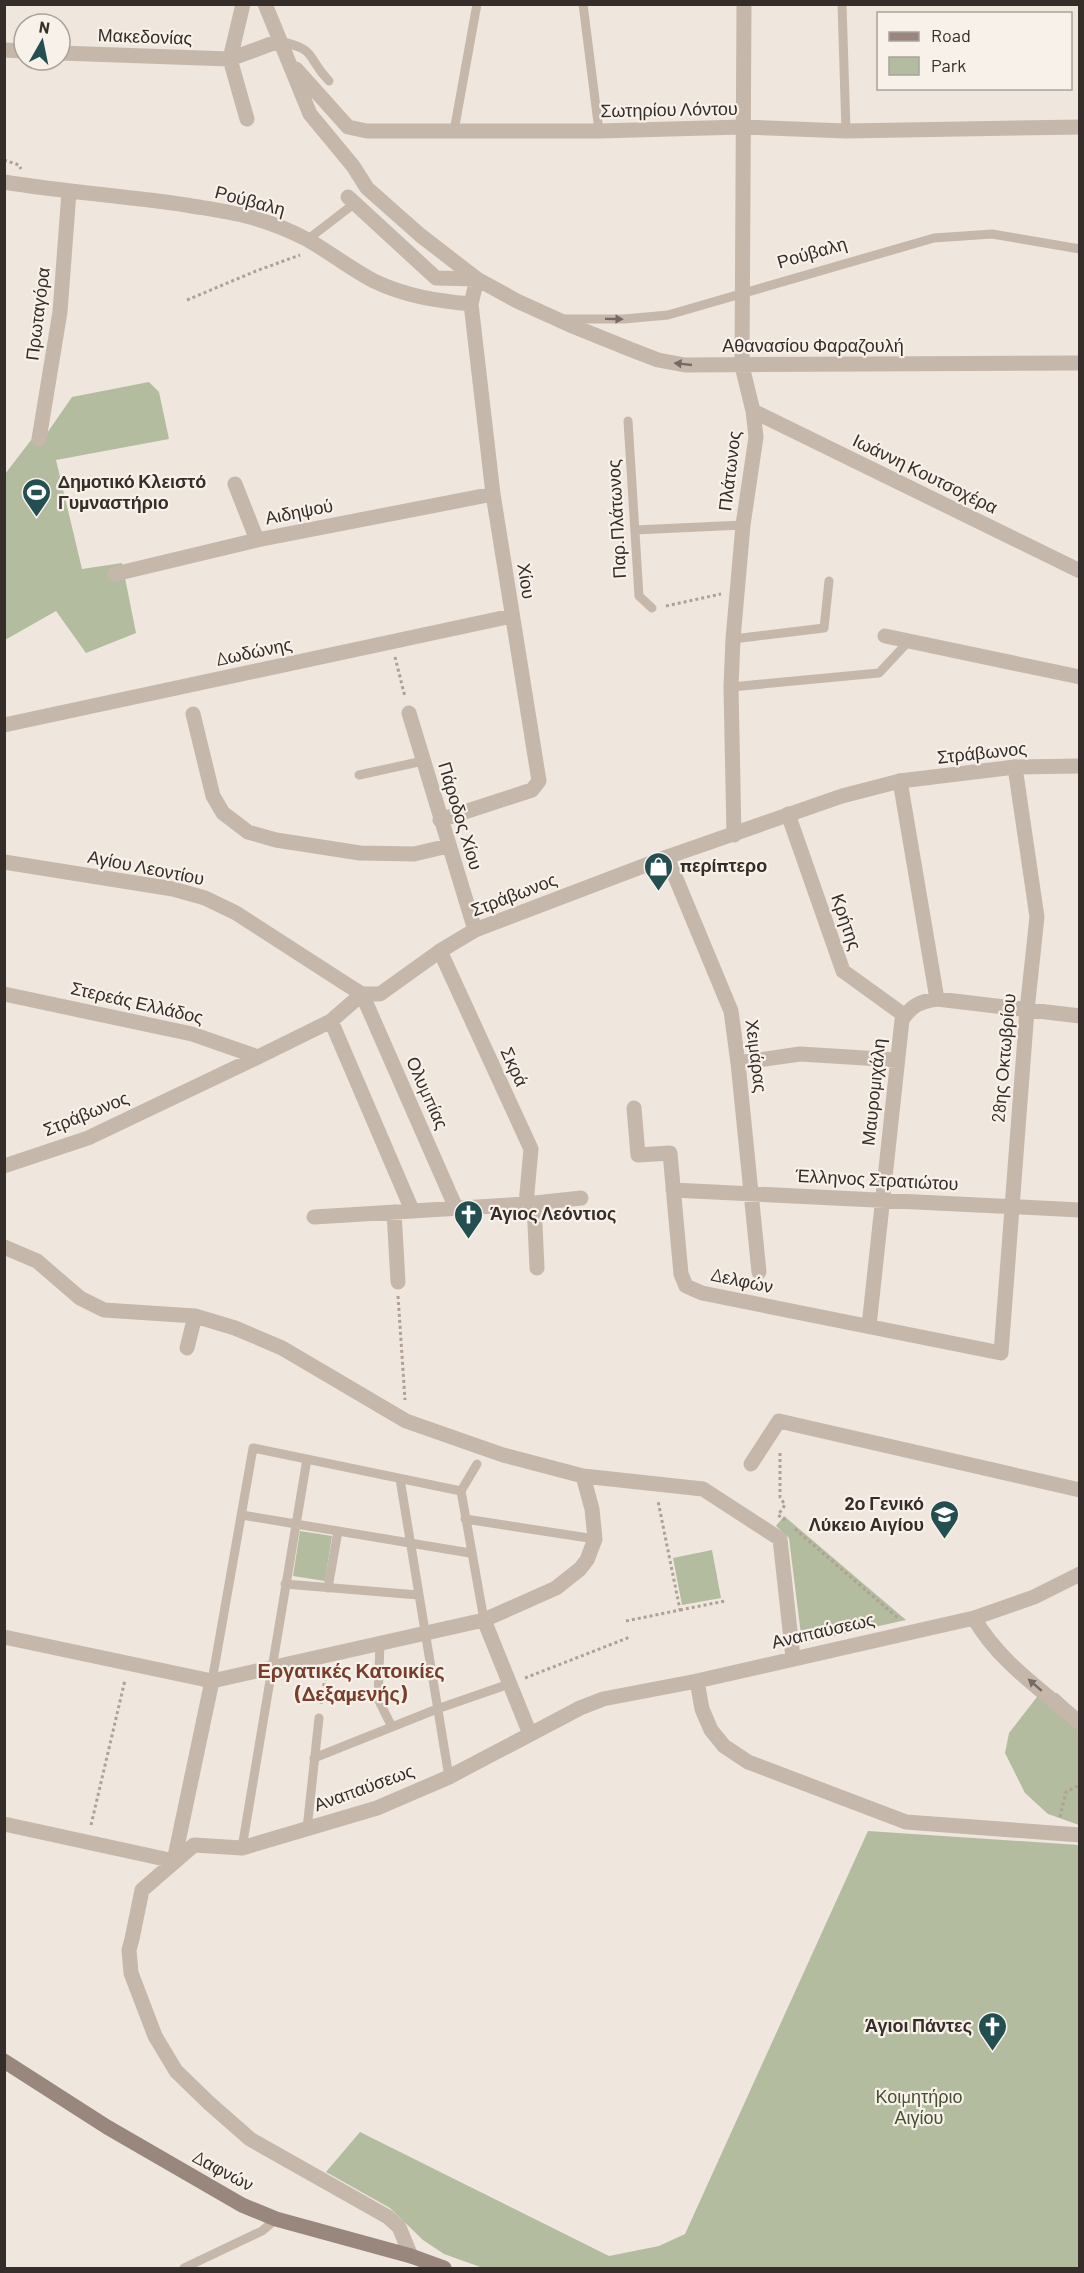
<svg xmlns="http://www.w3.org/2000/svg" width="1084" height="2273" viewBox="0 0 1084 2273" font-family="Barlow,sans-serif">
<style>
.green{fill:#b3bc9f}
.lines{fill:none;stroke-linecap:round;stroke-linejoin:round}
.path{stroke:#b1a195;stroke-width:3;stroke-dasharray:3 3;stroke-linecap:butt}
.service{stroke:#c6b7ab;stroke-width:9}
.minor{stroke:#c6b7ab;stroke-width:15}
.tertiary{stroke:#c6b7ab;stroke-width:15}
.secondary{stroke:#99867d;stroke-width:15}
.oneway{fill:#766b64}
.labels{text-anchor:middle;stroke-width:4.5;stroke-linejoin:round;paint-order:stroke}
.street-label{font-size:18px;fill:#342d29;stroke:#f7f1e9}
.poi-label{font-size:18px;font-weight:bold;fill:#342d29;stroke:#f7f1e9;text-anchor:start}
.park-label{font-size:18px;fill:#455030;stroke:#f7f1e9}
.neighbourhood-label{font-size:20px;font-weight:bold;fill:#793d2c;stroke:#f7f1e9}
</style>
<rect width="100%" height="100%" fill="#efe6de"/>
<path class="green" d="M 149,382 L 159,392 L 169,439 L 56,460 L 82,569 L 122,563 L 136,633 L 86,653 L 56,611 L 5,640 L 5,474 L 35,435 L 45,436 L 72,397 Z
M 784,1516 L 906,1620 L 802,1643 L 789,1538 L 776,1526 Z
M 300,1531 L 332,1536 L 325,1581 L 293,1576 Z
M 712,1550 L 721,1598 L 682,1605 L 673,1558 Z
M 1057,1693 L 1079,1713 L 1079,1825 L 1048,1814 L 1025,1793 L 1005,1753 L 1009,1733 L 1037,1697 Z
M 868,1831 L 1079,1845 L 1079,2268 L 483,2268 L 444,2254 L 423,2240 L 390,2208 L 326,2172 L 360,2132 L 609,2256 L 659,2246 L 685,2234 Z"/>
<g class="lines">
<path class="path" d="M 4,160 L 19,165 L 21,169
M 187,300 L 256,271 L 300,255
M 666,606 L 721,594
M 395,657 L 405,697
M 398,1296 L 405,1400
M 780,1453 L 780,1497 L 785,1505 L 778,1515 L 785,1520
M 795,1529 L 899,1619
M 680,1610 L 725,1601
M 626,1621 L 680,1610 L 658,1501
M 525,1678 L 630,1637
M 321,1704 L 326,1672
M 1060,1817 L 1066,1792 L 1080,1785
M 91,1825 L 125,1680"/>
<path class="service" d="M 583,4 L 599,131
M 842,4 L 846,131
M 279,41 C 319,50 305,56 329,81
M 454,131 L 477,4
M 307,240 L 355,203
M 564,319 L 624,319 L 668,315 L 934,238 L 992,234 L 1080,249
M 628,421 L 639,596 L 652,608
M 635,530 L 743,525
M 733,639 L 824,628 L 829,581
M 731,687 L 879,673 L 909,641
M 359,775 L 423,761
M 400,1479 L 449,1777
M 461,1491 L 484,1620
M 242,1515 L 470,1553
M 465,1519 L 595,1539
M 285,1584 L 418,1595
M 328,1588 L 338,1531
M 380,1643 L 378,1699 L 392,1727
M 212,1681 L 253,1448 L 461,1491 L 477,1464
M 314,1758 L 437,1709 L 509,1684
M 307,1829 L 319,1718
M 242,1848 L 307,1459
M 184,2268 L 262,2231 L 276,2219"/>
<path class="minor" d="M 243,4 L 230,59 L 247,119
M 265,4 L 310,114 L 353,166 L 367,188 L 420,235 L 477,279 L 517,301 L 570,325 L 632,350 L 658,360 L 685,365 L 1080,363
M 4,50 L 24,51
M 60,53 L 230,59 L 279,41
M 296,69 L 348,127 L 367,131 L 599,131 L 743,127 L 846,131 L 1080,127
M 4,182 C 65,192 125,196 186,205 C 209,209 234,212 257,219 C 274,224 293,232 308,240 C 331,253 351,269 374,281 C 405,296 437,301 471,304
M 348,197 L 436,278 L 477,279 L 471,304 L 493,494 L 539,781 L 532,790 L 440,820
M 753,411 L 1080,571
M 39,439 L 60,312 L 69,192
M 235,484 L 257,540
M 115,574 L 257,540 L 493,494
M 885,636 L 1080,677
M 409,713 L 475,930
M 193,714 L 213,796 L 223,813 L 248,832 L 276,840 L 360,853 L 414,854 L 448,846
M 4,725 L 512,616
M 900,781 L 937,999
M 788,814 L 843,971 L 904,1015
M 734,835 L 731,687 L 733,639 L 743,525 L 756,437 L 753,411 L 742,366 L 744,4
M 667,857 L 731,1011 L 738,1063 L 759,1272
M 440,951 L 531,1149 L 526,1204
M 4,994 L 192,1034 L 258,1057
M 331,1021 L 412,1210
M 738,1063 L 800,1054 L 897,1060
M 634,1108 L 638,1155 L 670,1153 L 681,1274 L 686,1286 L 702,1293 L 1001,1353 L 1027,1010 L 1037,917 L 1015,767
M 4,1166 L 88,1138 L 258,1057 L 331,1021 L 362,994 L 456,1208
M 673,1190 L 1080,1210
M 534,1203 L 537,1268
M 394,1212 L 398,1282
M 314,1217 L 526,1204 L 581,1198
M 4,1247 L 37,1261 L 80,1298 L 104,1310 L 195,1316 L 235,1328 L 282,1348 L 406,1421 L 503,1455 L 583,1476
M 869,1326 L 902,1020 C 912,1005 919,1002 937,999 L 1080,1016
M 187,1348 L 195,1316
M 751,1464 L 779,1421 L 1080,1490
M 974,1618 C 998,1661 1043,1691 1080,1723
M 484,1620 L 530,1734
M 4,1637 L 212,1681 L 174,1861
M 212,1681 L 484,1620 L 556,1588 L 580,1569 L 587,1560 L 595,1539 L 592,1509 L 583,1476 L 703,1489 L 780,1539 L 793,1658
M 697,1681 L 702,1709 L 711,1730 L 724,1746 L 748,1762 L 906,1822 L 1080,1835
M 4,1824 L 174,1861
M 411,2256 L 399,2227 L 388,2217 L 250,2139 L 209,2103 L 176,2071 L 155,2036 L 131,1973 L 129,1950 L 132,1939 L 142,1890 L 194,1845 L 242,1848 L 377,1808 L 449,1777 L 580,1708 L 603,1699 L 697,1681 L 974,1618 L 1034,1597 L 1080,1574"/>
<path class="tertiary" d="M 4,862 L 173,889 L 205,898 L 236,913 L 346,984 L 362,994 L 380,994 L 440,951 L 475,930 L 667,857 L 842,796 L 900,781 L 1015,767 L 1080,766"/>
<path class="secondary" d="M 4,2061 L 107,2127 L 242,2205 L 276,2219 L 411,2256 L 444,2268"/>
</g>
<defs><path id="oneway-solid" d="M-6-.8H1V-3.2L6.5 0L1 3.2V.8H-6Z" transform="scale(1.5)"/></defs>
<g class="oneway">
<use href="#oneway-solid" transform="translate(614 319) rotate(1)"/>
<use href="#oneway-solid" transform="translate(683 364) rotate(-174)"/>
<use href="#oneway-solid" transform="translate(1035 1685) rotate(-139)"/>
</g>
<defs>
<symbol id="stadium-pin" viewBox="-11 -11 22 30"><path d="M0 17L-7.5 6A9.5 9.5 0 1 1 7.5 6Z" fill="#244f51" stroke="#f7f1e9"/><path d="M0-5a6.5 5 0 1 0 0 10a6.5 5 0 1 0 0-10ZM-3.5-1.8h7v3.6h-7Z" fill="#fff"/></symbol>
<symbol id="shop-pin" viewBox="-11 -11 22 30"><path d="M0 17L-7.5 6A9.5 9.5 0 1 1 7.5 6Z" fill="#244f51" stroke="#f7f1e9"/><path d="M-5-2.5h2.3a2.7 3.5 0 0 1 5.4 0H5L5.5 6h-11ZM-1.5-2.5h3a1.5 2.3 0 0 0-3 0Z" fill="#fff"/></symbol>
<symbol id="church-pin" viewBox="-11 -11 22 30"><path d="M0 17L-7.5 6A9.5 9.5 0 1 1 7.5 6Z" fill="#244f51" stroke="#f7f1e9"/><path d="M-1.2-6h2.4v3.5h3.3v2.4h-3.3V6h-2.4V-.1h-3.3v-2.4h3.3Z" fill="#fff"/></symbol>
<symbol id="school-pin" viewBox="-11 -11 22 30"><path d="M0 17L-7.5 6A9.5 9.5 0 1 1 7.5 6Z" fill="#244f51" stroke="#f7f1e9"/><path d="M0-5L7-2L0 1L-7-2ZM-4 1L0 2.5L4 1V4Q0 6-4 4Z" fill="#fff"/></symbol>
</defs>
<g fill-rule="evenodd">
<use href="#stadium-pin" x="20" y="476" width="33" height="45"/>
<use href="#shop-pin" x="642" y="850" width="33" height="45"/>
<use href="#church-pin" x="452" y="1198" width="33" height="45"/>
<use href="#school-pin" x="928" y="1498" width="33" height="45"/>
<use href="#church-pin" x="976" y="2010" width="33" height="45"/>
</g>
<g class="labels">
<g class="street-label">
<text transform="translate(145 37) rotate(2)" y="6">Μακεδονίας</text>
<text transform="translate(669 110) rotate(-1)" y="6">Σωτηρίου Λόντου</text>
<text transform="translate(250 201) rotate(15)" y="6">Ρούβαλη</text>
<text transform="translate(812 253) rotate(-16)" y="6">Ρούβαλη</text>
<text transform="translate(38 314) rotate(-83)" y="6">Πρωταγόρα</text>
<text x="813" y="352">Αθανασίου Φαραζουλή</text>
<text transform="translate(730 471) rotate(-83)" y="6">Πλάτωνος</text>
<text transform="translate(925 474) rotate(26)" y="6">Ιωάννη Κουτσοχέρα</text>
<text transform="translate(299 512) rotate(-11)" y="6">Αιδηψού</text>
<text transform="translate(617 519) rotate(-93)" y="6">Παρ.Πλάτωνος</text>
<text transform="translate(526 581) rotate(81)" y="6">Χίου</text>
<text transform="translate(254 652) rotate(-12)" y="6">Δωδώνης</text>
<text transform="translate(982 753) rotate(-6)" y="6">Στράβωνος</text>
<text transform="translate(460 816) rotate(73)" y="6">Πάροδος Χίου</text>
<text transform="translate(146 868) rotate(11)" y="6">Αγίου Λεοντίου</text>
<text transform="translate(514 895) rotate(-21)" y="6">Στράβωνος</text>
<text transform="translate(846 922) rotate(71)" y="6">Κρήτης</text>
<text transform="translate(137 1003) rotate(13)" y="6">Στερεάς Ελλάδος</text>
<text transform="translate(756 1056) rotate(83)" y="6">Χειμάρας</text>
<text transform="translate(1004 1058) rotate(-85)" y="6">28ης Οκτωβρίου</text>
<text transform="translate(514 1067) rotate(65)" y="6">Σκρά</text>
<text transform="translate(874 1092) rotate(-84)" y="6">Μαυρομιχάλη</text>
<text transform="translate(427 1093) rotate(66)" y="6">Ολυμπίας</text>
<text transform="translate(86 1114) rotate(-22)" y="6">Στράβωνος</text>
<text transform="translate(877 1180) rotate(3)" y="6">Έλληνος Στρατιώτου</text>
<text transform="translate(742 1281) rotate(12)" y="6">Δελφών</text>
<text transform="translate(823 1631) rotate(-13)" y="6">Αναπαύσεως</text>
<text transform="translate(364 1788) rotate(-20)" y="6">Αναπαύσεως</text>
<text transform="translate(223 2171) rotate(28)" y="6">Δαφνών</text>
</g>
<g class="poi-label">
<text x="58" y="488">Δημοτικό Κλειστό<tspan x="58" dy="21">Γυμναστήριο</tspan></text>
<text x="680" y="872">περίπτερο</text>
<text x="490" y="1220">Άγιος Λεόντιος</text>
<text x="924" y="1510" text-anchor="end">2ο Γενικό<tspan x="924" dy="21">Λύκειο Αιγίου</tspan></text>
<text x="972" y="2032" text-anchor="end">Άγιοι Πάντες</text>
</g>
<g class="park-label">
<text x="919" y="2103">Κοιμητήριο<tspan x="919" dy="21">Αιγίου</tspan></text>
</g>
<g class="neighbourhood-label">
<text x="351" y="1678">Εργατικές Κατοικίες<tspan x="351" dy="23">(Δεξαμενής)</tspan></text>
</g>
</g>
<rect width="1084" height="2273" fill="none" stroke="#342d29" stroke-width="12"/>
<rect x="877" y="12" width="195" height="78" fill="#f7f1e9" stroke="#a9a39c" stroke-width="1.5"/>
<rect x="889" y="32" width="30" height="9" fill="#99867d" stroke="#a9a39c" stroke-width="1.5"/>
<text x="931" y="42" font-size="18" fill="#342d29">Road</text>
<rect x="889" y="57" width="30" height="18" fill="#b3bc9f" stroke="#a9a39c" stroke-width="1.5"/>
<text x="931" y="72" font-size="18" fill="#342d29">Park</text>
<g transform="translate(42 42) rotate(9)"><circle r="28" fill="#f7f1e9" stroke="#a9a39c" stroke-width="1.5"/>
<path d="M0-4.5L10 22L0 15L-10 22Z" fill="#244f51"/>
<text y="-9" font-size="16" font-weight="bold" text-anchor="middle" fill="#342d29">N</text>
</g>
</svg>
